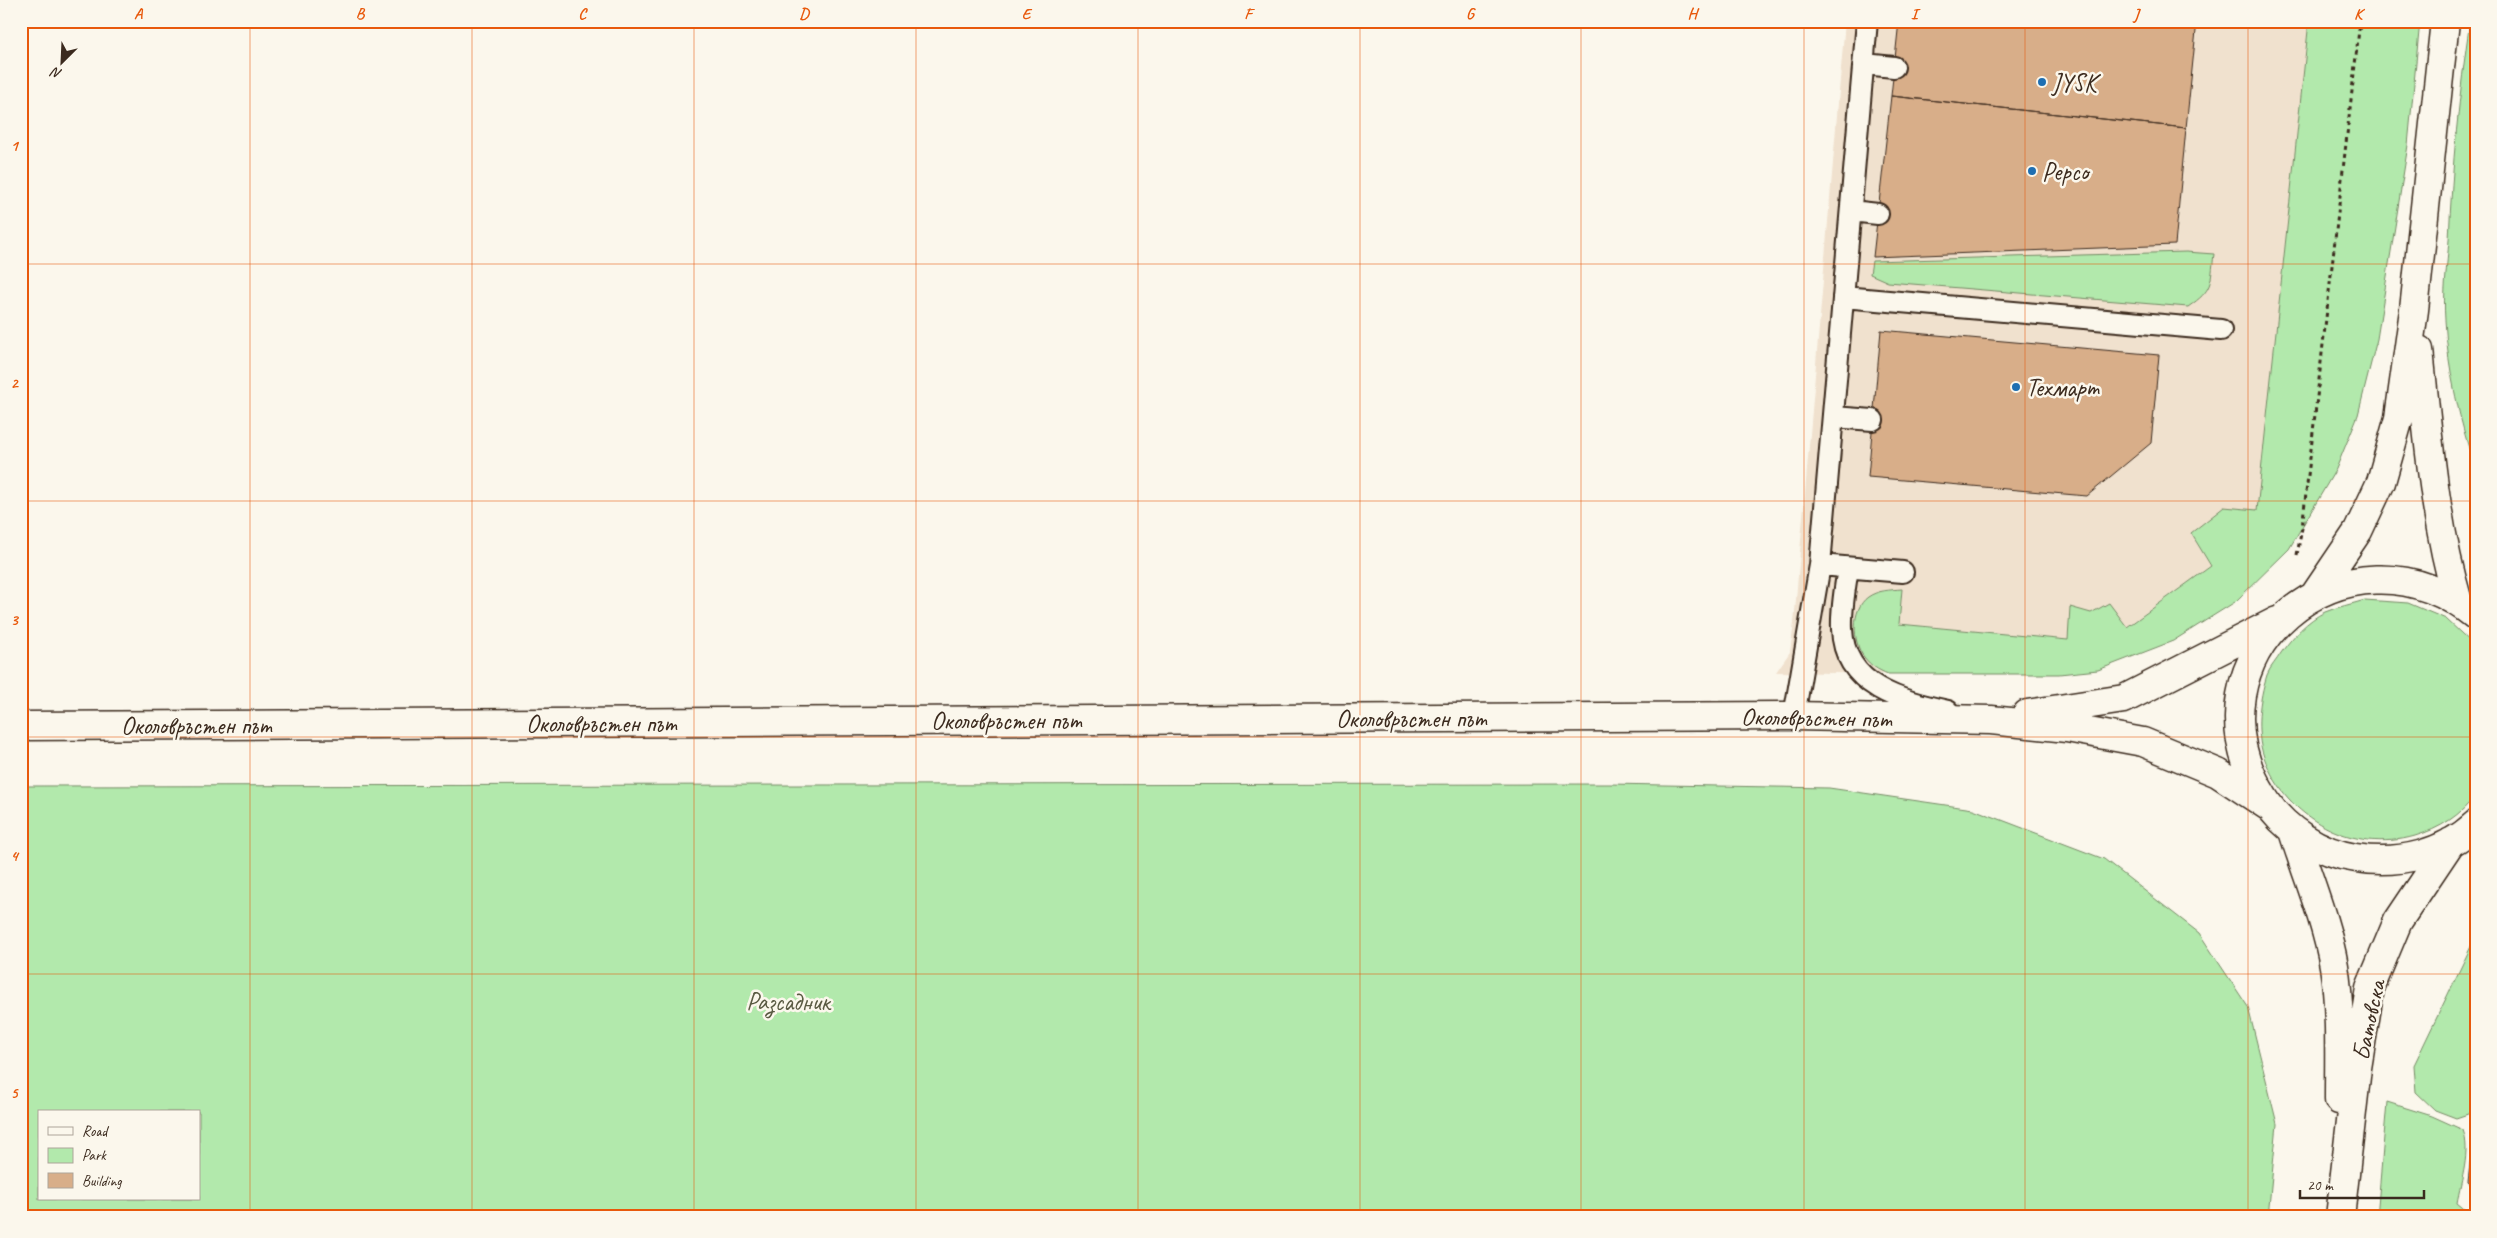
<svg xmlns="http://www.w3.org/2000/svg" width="2497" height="1238" viewBox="0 0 2497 1238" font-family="Caveat,sans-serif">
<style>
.built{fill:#f0e1ce}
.green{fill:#b2e9ac;stroke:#768a65;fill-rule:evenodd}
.building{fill:#d8ae89;stroke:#3b2a1e}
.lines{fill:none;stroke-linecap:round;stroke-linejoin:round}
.lane-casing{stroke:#3b2a1e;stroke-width:24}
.secondary-casing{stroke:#3b2a1e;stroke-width:31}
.path{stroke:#3b2a1e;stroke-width:3;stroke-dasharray:4 4;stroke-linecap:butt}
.lane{stroke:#fbf7ec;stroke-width:20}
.secondary{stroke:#fbf7ec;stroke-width:28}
.grid{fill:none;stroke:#e8590c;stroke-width:1;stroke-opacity:0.55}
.poi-dot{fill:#1f6fb2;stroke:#fbf7ec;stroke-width:2}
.labels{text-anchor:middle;stroke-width:5;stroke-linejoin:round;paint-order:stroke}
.poi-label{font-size:25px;fill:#3b2a1e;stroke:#fbf7ec;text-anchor:start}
.street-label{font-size:25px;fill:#3b2a1e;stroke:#fbf7ec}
.park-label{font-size:25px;fill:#595a42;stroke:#fbf7ec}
.neatline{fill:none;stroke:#e8590c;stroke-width:2}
.grid-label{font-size:16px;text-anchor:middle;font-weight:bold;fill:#e8590c}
</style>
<rect width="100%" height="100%" fill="#fbf7ec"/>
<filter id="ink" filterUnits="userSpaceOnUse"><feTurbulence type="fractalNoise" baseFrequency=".02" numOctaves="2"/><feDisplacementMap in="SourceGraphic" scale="10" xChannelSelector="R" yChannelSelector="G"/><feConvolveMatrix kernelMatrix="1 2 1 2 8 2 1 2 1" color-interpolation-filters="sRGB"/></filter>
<g filter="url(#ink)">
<path class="built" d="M 1845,21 L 2309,21 L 2257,511 L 2191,533 L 2211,566 L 2127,627 L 2109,604 L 2091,613 L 2069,640 L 1898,624 L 1902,589 L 1883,590 L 1875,669 L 1888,674 L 1776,672 L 1790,652 L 1794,623 Z"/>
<path class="green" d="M 2309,21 L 2420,21 L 2408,145 L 2377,339 L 2358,415 L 2336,469 L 2289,549 L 2235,602 L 2173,641 L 2098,670 L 2059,674 L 1888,674 C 1878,670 1871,666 1864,657 C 1852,642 1851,609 1868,597 C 1878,590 1890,590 1902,589 L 1899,624 L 2068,640 L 2070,607 L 2091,613 L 2109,603 L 2127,627 L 2211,566 L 2191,533 L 2224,507 L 2257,510 Z
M 2470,21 L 2476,21 L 2476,471 C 2460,422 2448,372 2445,320 C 2443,294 2447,266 2449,240 C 2452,166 2459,94 2470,21 Z
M 2186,252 L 2214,254 C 2210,284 2214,289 2188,307 L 1888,282 L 1870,274 L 1872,261 Z
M 2365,600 L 2408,603 L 2446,619 L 2476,647 L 2476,794 C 2462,815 2439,829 2415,836 C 2353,854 2286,819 2264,757 C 2255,731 2259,700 2267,675 C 2270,667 2277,660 2281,653 C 2292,637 2308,620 2325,612 C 2337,607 2352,604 2365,600 Z
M 1609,784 L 1829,788 L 1973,809 L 2104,859 L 2199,933 L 2248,1007 L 2277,1124 L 2268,1217 L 21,1217 L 21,786 ZM 39,1112 L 199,1112 L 199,1199 L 39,1199 Z
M 2476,936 L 2476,1104 L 2468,1114 L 2456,1118 L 2435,1110 L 2416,1092 L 2414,1065 Z
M 2387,1102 L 2432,1116 L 2463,1130 C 2471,1152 2461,1180 2457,1203 L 2474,1217 L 2377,1217 Z"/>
<path class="building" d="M 1899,21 L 2197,21 L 2186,128 L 1891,96 Z
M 1891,96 L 2186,128 L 2175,245 L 1873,257 Z
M 1881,330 L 2159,355 L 2151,443 L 2087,496 L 1868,477 Z
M 2474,1128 L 2476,1128 L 2476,1188 L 2468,1182 Z"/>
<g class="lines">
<defs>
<path id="lane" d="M 1867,21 L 1820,565 L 1903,572
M 1864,64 L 1894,67
M 1851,211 L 1878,214
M 1843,297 L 2221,330
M 1833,417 L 1873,420
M 1848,568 C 1845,588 1841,609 1842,629 C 1844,687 1902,701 1948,711
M 1794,716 L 1820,565"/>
<path id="secondary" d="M 2419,350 C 2428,435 2434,520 2458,602
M 2314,596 L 2358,531 L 2381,482 L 2399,418 L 2414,310 L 2445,21
M 2476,616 C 2347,509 2174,657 2264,798 C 2283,829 2320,853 2356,858 C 2399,865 2444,854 2476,824
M 2027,714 L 2124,699 L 2277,621
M 21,726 L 1794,716 L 1991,720 L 2067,728 L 2143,742 L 2218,773 L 2268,806
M 2293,831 C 2307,876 2326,920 2334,966 C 2341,1010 2339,1056 2339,1100
M 2340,1217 L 2357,1068 L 2370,988 L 2398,921 L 2451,842"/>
</defs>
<use href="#lane" class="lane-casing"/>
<use href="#secondary" class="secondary-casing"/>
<path class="path" d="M 2297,555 L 2302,528 L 2360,21"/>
<use href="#lane" class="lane"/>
<use href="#secondary" class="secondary"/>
</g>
</g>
<path class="grid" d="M 250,21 L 250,1217M 472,21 L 472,1217M 694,21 L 694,1217M 916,21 L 916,1217M 1138,21 L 1138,1217M 1360,21 L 1360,1217M 1581,21 L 1581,1217M 1804,21 L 1804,1217M 2025,21 L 2025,1217M 2248,21 L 2248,1217M 21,264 L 2476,264M 21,501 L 2476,501M 21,737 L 2476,737M 21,974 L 2476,974"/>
<g class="poi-dot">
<circle cx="2042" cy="82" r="5"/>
<circle cx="2032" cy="171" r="5"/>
<circle cx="2016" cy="387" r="5"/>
</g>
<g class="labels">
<g class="poi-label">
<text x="2052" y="91">JYSK</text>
<text x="2042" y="180">Pepco</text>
<text x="2026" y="396">Техмарт</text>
</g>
<g class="street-label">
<text transform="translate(1816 717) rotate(1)" y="9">Околовръстен път</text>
<text x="1411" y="727">Околовръстен път</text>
<text x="1006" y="729">Околовръстен път</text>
<text x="601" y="732">Околовръстен път</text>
<text x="196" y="734">Околовръстен път</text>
<text transform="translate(2368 1020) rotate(-78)" y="9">Батовска</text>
</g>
<g class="park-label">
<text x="788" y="1010">Разсадник</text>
</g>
</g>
<rect width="2497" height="1238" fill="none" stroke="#fbf7ec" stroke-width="55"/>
<rect x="38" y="1110" width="162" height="90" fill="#fbf7ec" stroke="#aea59a"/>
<rect x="48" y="1127" width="25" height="8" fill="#fbf7ec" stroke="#aea59a"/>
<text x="82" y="1136" font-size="15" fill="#3b2a1e">Road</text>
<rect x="48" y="1148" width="25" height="15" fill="#b2e9ac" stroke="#aea59a"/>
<text x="82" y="1160" font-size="15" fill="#3b2a1e">Park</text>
<rect x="48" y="1173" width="25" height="15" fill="#d8ae89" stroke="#aea59a"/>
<text x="82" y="1186" font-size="15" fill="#3b2a1e">Building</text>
<g transform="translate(62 62) rotate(204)" stroke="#fbf7ec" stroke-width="4" paint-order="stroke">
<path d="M0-4L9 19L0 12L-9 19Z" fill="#3b2a1e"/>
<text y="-8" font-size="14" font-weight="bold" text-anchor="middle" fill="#3b2a1e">N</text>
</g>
<path d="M2300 1190v8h124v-8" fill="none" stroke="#3b2a1e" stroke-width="2.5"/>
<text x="2307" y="1190" font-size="15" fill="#3b2a1e" stroke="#fbf7ec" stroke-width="4" paint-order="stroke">20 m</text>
<rect x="28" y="28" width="2442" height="1182" class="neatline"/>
<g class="grid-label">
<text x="138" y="19">A</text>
<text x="360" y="19">B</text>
<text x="582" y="19">C</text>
<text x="804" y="19">D</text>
<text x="1026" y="19">E</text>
<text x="1248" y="19">F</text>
<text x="1470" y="19">G</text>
<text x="1692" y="19">H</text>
<text x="1914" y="19">I</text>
<text x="2136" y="19">J</text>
<text x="2358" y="19">K</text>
<text x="14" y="151">1</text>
<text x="14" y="388">2</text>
<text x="14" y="625">3</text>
<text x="14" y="861">4</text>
<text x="14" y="1098">5</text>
</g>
</svg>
